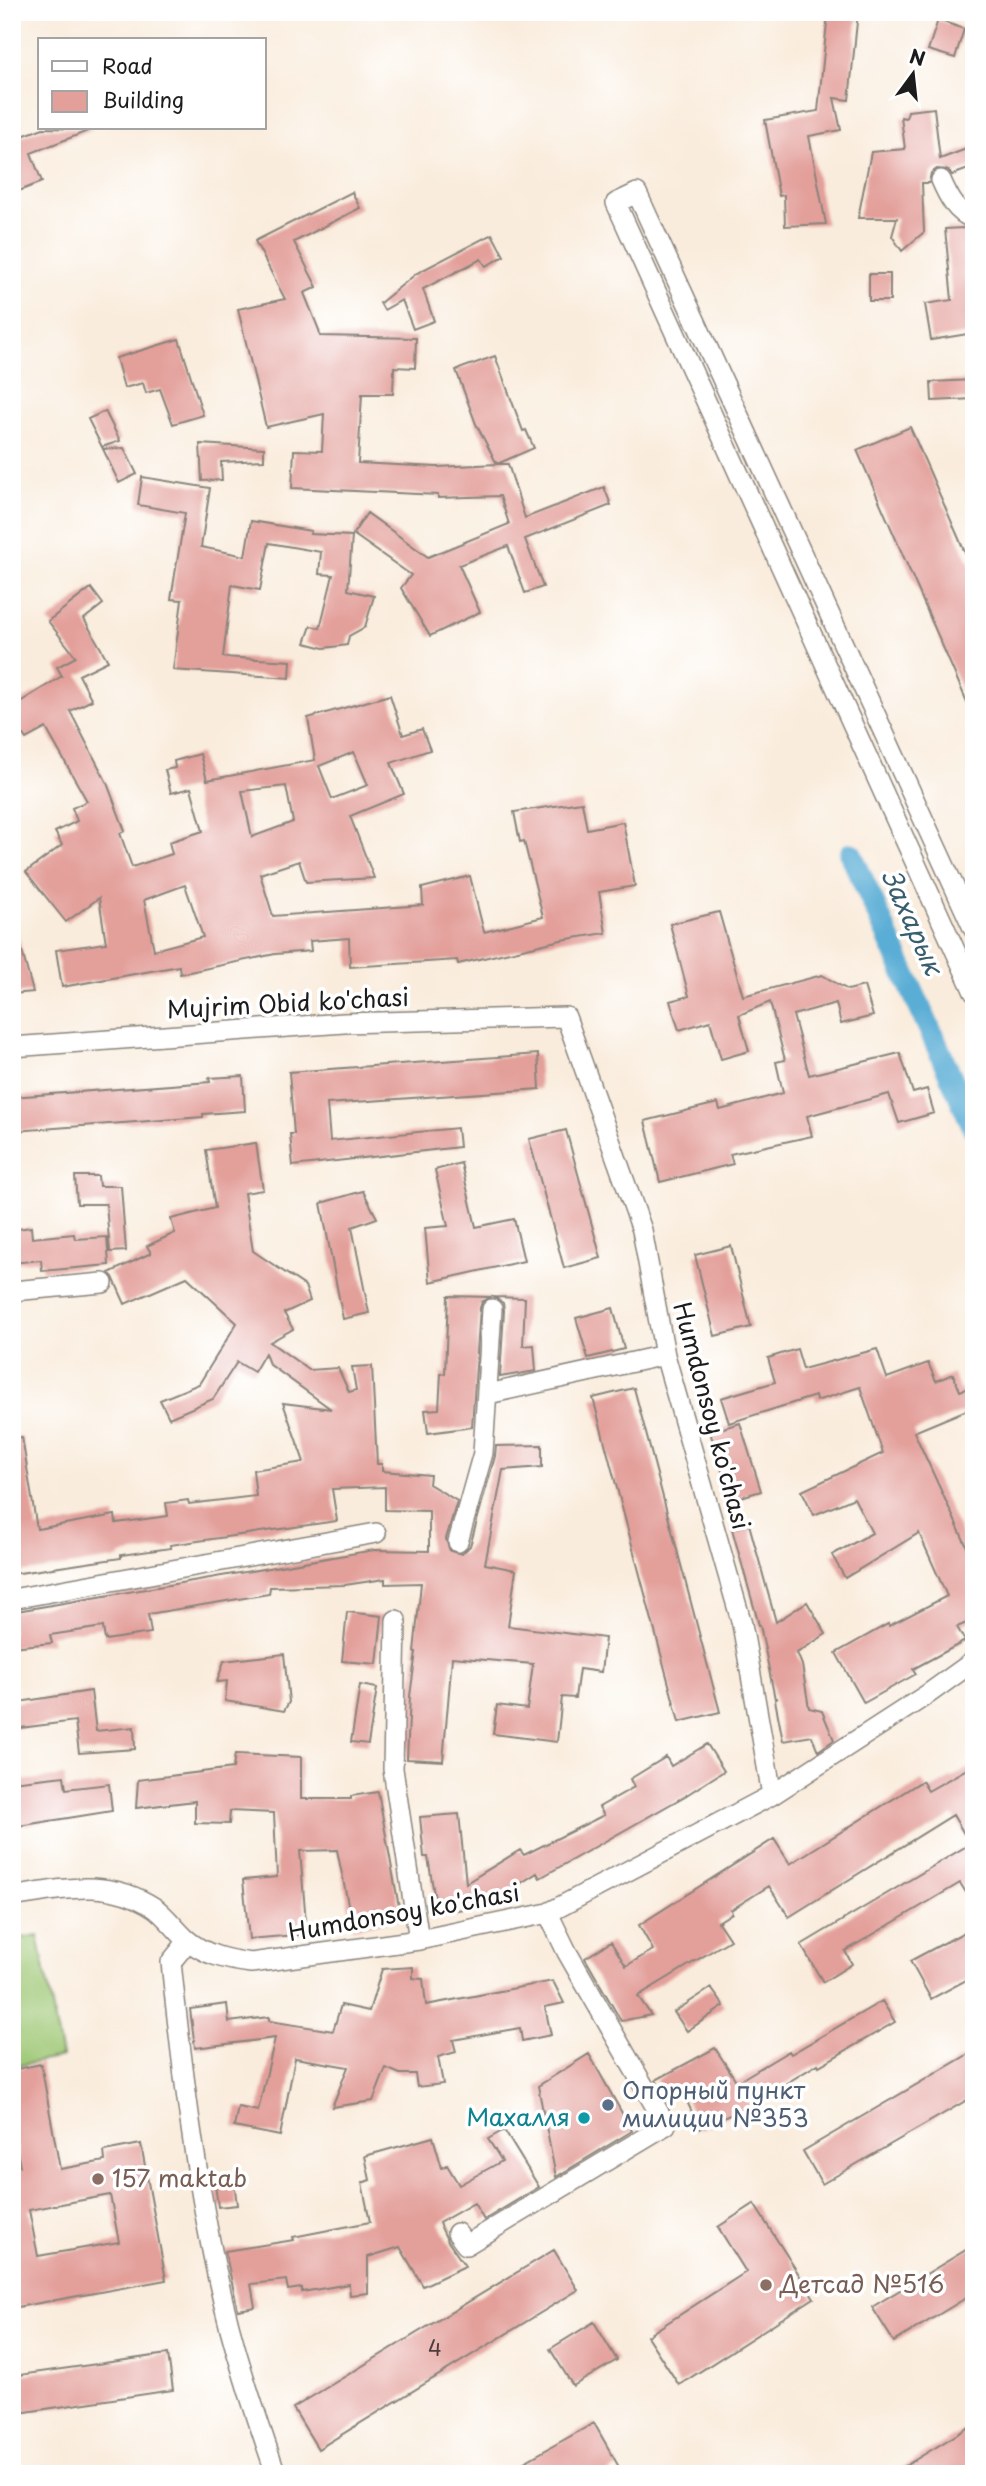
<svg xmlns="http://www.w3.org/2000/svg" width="986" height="2486" viewBox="0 0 986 2486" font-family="'Playpen Sans',sans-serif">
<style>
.green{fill:#9ec774;stroke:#5d7248;stroke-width:2}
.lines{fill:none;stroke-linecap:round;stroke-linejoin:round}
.canal{stroke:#5aadd5;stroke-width:23}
.building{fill:#e39f9a;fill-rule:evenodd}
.minor-casing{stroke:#8a847c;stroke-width:22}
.minor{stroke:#fff;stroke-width:19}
.service-dot{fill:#5c6f8a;stroke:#fff;stroke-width:2.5}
.culture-dot{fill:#0f9aa8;stroke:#fff;stroke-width:2.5}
.education-dot{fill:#8d6e63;stroke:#fff;stroke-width:2.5}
.labels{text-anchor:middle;stroke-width:7;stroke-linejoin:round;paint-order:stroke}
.number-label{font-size:21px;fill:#4e3d3c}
.street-label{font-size:24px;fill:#1c1c1c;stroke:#fff}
.service-label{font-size:24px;fill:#4e5e75;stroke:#fff;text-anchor:start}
.culture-label{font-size:24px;fill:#0d838f;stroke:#fff;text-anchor:end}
.education-label{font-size:24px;fill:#785e54;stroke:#fff;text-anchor:start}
.water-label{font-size:26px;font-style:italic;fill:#385d6f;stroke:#fff}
</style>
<rect width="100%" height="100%" fill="#fff"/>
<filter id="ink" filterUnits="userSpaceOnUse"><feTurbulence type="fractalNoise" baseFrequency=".0143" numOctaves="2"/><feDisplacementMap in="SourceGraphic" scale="14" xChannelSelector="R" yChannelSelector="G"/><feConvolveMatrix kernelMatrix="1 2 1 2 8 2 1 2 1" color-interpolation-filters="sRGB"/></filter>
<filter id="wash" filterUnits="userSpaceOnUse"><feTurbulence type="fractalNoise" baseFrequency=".00686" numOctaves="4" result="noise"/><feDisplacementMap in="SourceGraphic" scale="28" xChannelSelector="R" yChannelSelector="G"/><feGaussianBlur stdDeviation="1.57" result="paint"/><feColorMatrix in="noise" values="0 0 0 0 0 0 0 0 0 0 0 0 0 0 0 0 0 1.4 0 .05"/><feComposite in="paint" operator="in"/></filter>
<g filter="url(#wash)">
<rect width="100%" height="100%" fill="#f9ecdc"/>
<path class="green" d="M 38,1935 L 62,2057 L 12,2067 L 12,1940 Z"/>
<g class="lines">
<path class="canal" d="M 851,854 L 974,1128"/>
</g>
<g id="blocks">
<path class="building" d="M 828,12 L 858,12 L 849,100 L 834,98 L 841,130 L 809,136 L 826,224 L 785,226 L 784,195 L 779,196 L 765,120 L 818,111 Z
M 938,20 L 964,29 L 955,58 L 928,50 Z
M 934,108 L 940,159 L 974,146 L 974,167 L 952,175 L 948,170 L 937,169 L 931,173 L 929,183 L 922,183 L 924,232 L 902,251 L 892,236 L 897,218 L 858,218 L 871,152 L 905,149 L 901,117 L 906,118 L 908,111 Z
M 43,128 L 93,129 L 31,153 L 42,182 L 19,191 L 12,173 L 12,140 Z
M 352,192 L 360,208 L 294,242 L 317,287 L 304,293 L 319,330 L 320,336 L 416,338 L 415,368 L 394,367 L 393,394 L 362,394 L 358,463 L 437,467 L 497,464 L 476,424 L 456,370 L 495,356 L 523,431 L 526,430 L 534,448 L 497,464 L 508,464 L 525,518 L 604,487 L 611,505 L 525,539 L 543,587 L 525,593 L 508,546 L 459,565 L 480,612 L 430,636 L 401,588 L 411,575 L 353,534 L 367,513 L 428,557 L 509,524 L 500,496 L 438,498 L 438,495 L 292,488 L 294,450 L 322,451 L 324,414 L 266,427 L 238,309 L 285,299 L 255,241 Z
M 963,228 L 974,231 L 974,333 L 931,340 L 925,304 L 952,300 L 945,229 Z
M 492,234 L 504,256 L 486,266 L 481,259 L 423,289 L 434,321 L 413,329 L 402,300 L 384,310 L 380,303 L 417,273 Z
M 869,274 L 890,274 L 890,301 L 869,301 Z
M 179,339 L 203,415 L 173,424 L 160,389 L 146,393 L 143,383 L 124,388 L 116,358 Z
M 974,380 L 974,399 L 932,401 L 931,382 Z
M 105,411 L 120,441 L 102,447 L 88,419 Z
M 910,427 L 974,573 L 974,718 L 857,450 Z
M 200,444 L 264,448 L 264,460 L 221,462 L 222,480 L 202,481 Z
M 124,448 L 137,474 L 119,483 L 103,449 Z
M 142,477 L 210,488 L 201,547 L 245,556 L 251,521 L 311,531 L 310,534 L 352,536 L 348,590 L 374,596 L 365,627 L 349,636 L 347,645 L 324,648 L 305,643 L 311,626 L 320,628 L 333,575 L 319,574 L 321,552 L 269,543 L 260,590 L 232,585 L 223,657 L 291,661 L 290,678 L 173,670 L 182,600 L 171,599 L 185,513 L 138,505 Z
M 91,588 L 103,604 L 84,619 L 108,661 L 79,675 L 92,700 L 70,711 L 107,783 L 125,831 L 120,833 L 132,867 L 172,854 L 169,842 L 203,831 L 191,788 L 171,793 L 165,770 L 175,768 L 174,761 L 200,754 L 207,780 L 315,760 L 308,718 L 390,695 L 403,735 L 422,729 L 430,750 L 391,763 L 404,794 L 350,816 L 374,878 L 306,882 L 299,861 L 260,874 L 273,916 L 423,905 L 422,888 L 470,876 L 484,932 L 543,917 L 524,841 L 520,842 L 514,812 L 582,802 L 587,829 L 623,822 L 635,886 L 599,892 L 606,933 L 561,940 L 458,964 L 457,960 L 350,967 L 349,938 L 310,941 L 311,951 L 275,954 L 180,974 L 179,966 L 62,987 L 56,950 L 106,943 L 99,898 L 66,922 L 26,872 L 62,845 L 55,832 L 77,821 L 72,808 L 87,801 L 46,728 L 26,739 L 12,718 L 12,707 L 62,676 L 57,667 L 76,657 L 48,621 ZM 354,752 L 368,785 L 332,799 L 319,766 ZM 286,786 L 293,822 L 252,837 L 242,791 ZM 185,885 L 203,937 L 154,950 L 144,900 Z
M 719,912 L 743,996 L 822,975 L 848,990 L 864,986 L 873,1016 L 841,1024 L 836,1003 L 793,1015 L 809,1075 L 900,1053 L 913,1093 L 927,1089 L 934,1113 L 899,1123 L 889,1094 L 807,1116 L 812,1136 L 730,1154 L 733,1164 L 660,1182 L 645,1121 L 718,1103 L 720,1110 L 783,1093 L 776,1062 L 785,1060 L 770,1002 L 739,1015 L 749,1051 L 721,1059 L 710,1021 L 679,1030 L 670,1001 L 689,996 L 670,924 Z
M 18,936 L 33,992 L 12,994 L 12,937 Z
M 538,1054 L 540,1089 L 327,1104 L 330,1141 L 457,1128 L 459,1147 L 293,1166 L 290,1134 L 294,1134 L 289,1072 Z
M 243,1076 L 245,1111 L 203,1114 L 203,1117 L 15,1131 L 12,1097 L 210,1082 L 209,1078 Z
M 566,1130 L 601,1258 L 564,1268 L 529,1139 Z
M 256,1143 L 263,1190 L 244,1193 L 253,1251 L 305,1286 L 310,1301 L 284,1313 L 293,1329 L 270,1342 L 309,1370 L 338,1368 L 349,1392 L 356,1390 L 352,1367 L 372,1366 L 377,1464 L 382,1464 L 382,1471 L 430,1475 L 429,1484 L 457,1501 L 446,1539 L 450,1551 L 462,1554 L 470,1546 L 495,1456 L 496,1446 L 542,1445 L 542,1467 L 503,1470 L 485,1564 L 516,1570 L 508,1626 L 605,1638 L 601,1672 L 579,1669 L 575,1698 L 562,1697 L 557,1742 L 493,1734 L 497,1705 L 527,1709 L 533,1664 L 452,1657 L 443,1761 L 407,1759 L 410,1696 L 416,1652 L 414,1652 L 421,1583 L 385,1584 L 385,1579 L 345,1585 L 270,1587 L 269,1594 L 148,1614 L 151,1633 L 105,1640 L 103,1627 L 50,1635 L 52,1643 L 12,1647 L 12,1612 L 17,1611 L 374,1550 L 429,1551 L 429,1511 L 385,1510 L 385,1487 L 332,1489 L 337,1521 L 170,1545 L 171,1548 L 121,1555 L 121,1558 L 12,1574 L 12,1533 L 17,1533 L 12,1504 L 12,1438 L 22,1437 L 37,1529 L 115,1515 L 116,1523 L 168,1516 L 166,1503 L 188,1500 L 189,1504 L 256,1496 L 253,1470 L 304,1462 L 283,1403 L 331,1409 L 269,1364 L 265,1353 L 254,1372 L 237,1362 L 213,1399 L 169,1418 L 160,1400 L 199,1384 L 237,1323 L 187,1277 L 125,1304 L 113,1277 L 109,1273 L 151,1253 L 147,1246 L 175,1233 L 171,1219 L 215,1208 L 206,1150 Z
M 461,1163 L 476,1227 L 514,1219 L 524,1261 L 430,1282 L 425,1228 L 448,1226 L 435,1170 Z
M 75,1176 L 98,1176 L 99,1186 L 121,1186 L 126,1251 L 110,1252 L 106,1204 L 77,1204 Z
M 363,1191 L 377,1218 L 352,1227 L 369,1313 L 343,1319 L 321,1203 Z
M 31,1227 L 32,1238 L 74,1234 L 75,1239 L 107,1237 L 109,1265 L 42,1271 L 41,1260 L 12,1263 L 12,1230 Z
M 731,1246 L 751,1327 L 715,1336 L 695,1255 Z
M 448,1296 L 491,1297 L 482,1302 L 480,1308 L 472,1427 L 428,1433 L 425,1410 L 439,1409 L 441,1373 L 445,1374 Z
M 494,1297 L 525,1298 L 523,1346 L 534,1345 L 536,1371 L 500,1377 L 504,1310 L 503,1303 Z
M 613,1308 L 624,1349 L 588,1358 L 576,1318 Z
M 797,1349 L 803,1369 L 877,1349 L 887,1378 L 928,1363 L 936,1381 L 953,1374 L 960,1391 L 974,1386 L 974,1407 L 914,1432 L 974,1562 L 974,1620 L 957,1627 L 965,1641 L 913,1669 L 916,1674 L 864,1703 L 836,1653 L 888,1624 L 889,1626 L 947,1596 L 919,1533 L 845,1578 L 832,1555 L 872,1533 L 854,1498 L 814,1515 L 802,1491 L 883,1453 L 860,1387 L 816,1401 L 815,1396 L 729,1423 L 721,1398 L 775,1382 L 768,1358 Z
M 634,1388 L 720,1712 L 679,1722 L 593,1398 Z
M 740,1423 L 761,1491 L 731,1500 L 710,1432 Z
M 749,1524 L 776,1622 L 807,1602 L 826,1634 L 797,1653 L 802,1665 L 809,1708 L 822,1711 L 834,1740 L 818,1751 L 812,1736 L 783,1741 L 775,1700 L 778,1698 L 775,1699 L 760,1625 L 759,1625 L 732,1529 Z
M 347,1612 L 382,1616 L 377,1664 L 342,1661 Z
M 284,1654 L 289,1702 L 284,1711 L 225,1701 L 227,1681 L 217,1682 L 224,1661 Z
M 360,1685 L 377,1688 L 368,1744 L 351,1742 Z
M 91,1691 L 96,1731 L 134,1727 L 135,1749 L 79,1753 L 75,1721 L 12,1729 L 12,1703 Z
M 707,1744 L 724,1771 L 685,1796 L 540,1878 L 537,1873 L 502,1895 L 503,1903 L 437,1913 L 428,1857 L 424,1857 L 420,1817 L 459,1814 L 466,1883 L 520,1850 L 524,1855 L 604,1815 L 599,1807 L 634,1787 L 630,1779 L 666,1757 L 671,1766 Z
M 235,1754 L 301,1757 L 301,1799 L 351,1799 L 351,1796 L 378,1792 L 401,1918 L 353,1928 L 337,1850 L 300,1851 L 307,1934 L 249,1939 L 243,1880 L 277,1877 L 274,1813 L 230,1811 L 229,1824 L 195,1823 L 195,1801 L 136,1808 L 138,1780 L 233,1768 Z
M 974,1765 L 974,1905 L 960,1883 L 845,1951 L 852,1964 L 823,1982 L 801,1945 L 970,1844 L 953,1815 L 789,1917 L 769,1886 L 731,1910 L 732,1913 L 718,1922 L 730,1940 L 638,1996 L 651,2015 L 621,2021 L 585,1958 L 611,1942 L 626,1966 L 653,1950 L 639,1925 L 774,1839 L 790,1864 L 922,1781 L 928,1791 Z
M 64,1776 L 66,1789 L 109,1784 L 112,1811 L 12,1827 L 12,1782 Z
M 974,1927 L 974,1976 L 931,1999 L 910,1961 Z
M 413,1967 L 413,1978 L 423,1979 L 426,2005 L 553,1981 L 564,2003 L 545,2007 L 551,2035 L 522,2041 L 520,2028 L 453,2040 L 456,2052 L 438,2057 L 443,2084 L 417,2087 L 415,2074 L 400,2074 L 386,2068 L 373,2101 L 332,2107 L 348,2067 L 295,2058 L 280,2136 L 234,2127 L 238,2107 L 258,2111 L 275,2038 L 195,2048 L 190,2009 L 227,2004 L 229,2022 L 269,2017 L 269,2021 L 333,2031 L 341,2005 L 369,2011 L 382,1969 Z
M 711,1988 L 724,2006 L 687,2031 L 674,2012 Z
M 882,2001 L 895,2022 L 819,2066 L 818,2064 L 751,2105 L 700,2129 L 682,2091 L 667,2100 L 656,2080 L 715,2048 L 737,2082 L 789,2051 L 791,2054 Z
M 974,2051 L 974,2096 L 822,2184 L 803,2151 Z
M 589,2054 L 632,2131 L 556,2177 L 538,2086 Z
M 41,2064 L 60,2169 L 105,2161 L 104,2151 L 141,2144 L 166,2280 L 12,2308 L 12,2265 L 16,2264 L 12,2246 L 12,2166 L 20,2166 L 12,2124 L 12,2070 ZM 110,2195 L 119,2242 L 38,2256 L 29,2210 Z
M 504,2130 L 539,2187 L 484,2220 L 474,2203 L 439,2223 L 447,2240 L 465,2266 L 423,2286 L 400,2247 L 368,2257 L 368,2293 L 350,2295 L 349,2284 L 302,2292 L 302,2288 L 288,2290 L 286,2280 L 251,2284 L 255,2307 L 238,2310 L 225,2251 L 294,2240 L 293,2237 L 370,2222 L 362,2183 L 370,2180 L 365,2156 L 433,2137 L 442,2168 L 447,2165 L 459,2185 L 502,2161 L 488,2139 Z
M 233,2173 L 237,2205 L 218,2207 L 214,2175 Z
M 754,2204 L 814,2298 L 679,2385 L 647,2336 L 746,2272 L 718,2227 Z
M 974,2245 L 974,2293 L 894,2342 L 872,2307 Z
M 554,2250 L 578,2290 L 318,2449 L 293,2408 Z
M 594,2322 L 617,2360 L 573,2386 L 550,2349 Z
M 168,2354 L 173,2390 L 12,2414 L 12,2376 Z
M 594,2423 L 619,2467 L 606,2474 L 503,2474 Z
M 974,2424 L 974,2468 L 964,2474 L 892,2474 Z"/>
</g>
</g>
<g filter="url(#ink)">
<use href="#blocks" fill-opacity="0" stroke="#8a847c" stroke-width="2"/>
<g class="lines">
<defs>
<path id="minor" d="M 941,180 C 948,196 956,213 974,219
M 974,930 L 637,193 L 616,203 L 974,992
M 12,1047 L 344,1023 L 566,1017 L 642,1230 L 665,1355 L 742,1624 L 772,1795
M 12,1291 L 103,1283
M 488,1394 L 665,1355
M 458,1542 L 483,1453 L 492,1309
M 12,1599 L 376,1533
M 396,1620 L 393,1769 L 419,1940
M 12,1897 C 63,1889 108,1877 155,1908 C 166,1916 175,1929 186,1939 C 204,1955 228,1960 251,1963 L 419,1940 L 548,1913 L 772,1795 L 928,1694 L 974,1661
M 188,1941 L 171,1962 C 182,2068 195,2175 218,2279 C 232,2345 254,2410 276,2474
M 457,2233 L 466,2245 L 666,2125 L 567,1952 L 548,1913"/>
</defs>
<use href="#minor" class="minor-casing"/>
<use href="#minor" class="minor"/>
</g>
</g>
<circle class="service-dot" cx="608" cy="2105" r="7"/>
<circle class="culture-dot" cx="584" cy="2118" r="7"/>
<g class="education-dot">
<circle cx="98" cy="2179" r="7"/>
<circle cx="766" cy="2285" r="7"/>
</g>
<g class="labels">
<g class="number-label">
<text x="435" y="2356">4</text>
</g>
<g class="street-label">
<text transform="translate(288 1004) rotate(-3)" y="8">Mujrim Obid ko'chasi</text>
<text transform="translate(711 1416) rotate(75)" y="8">Humdonsoy ko'chasi</text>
<text transform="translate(404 1913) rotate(-10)" y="8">Humdonsoy ko'chasi</text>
</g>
<g class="service-label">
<text x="622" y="2099">Опорный пункт<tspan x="622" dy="28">милиции №353</tspan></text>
</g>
<g class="culture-label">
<text x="570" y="2126">Махалля</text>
</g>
<g class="education-label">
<text x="112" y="2187">157 maktab</text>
<text x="780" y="2293">Детсад №516</text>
</g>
<g class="water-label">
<text transform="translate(912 922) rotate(66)" y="9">Захарык</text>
</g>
</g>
<rect width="986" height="2486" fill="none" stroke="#fff" stroke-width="42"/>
<rect x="38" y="38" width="228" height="91" fill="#ffffff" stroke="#a4a4a4" stroke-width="2"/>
<rect x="52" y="61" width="35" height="10" fill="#ffffff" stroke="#a4a4a4" stroke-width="2"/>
<text x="102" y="74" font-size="21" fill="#1c1c1c">Road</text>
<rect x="52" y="91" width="35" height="21" fill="#e39f9a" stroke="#a4a4a4" stroke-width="2"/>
<text x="102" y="108" font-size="21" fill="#1c1c1c">Building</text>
<g transform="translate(913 74) rotate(15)" stroke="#ffffff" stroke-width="5" paint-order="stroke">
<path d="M0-5L12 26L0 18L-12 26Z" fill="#1c1c1c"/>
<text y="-10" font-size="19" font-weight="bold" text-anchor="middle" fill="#1c1c1c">N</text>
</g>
</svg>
